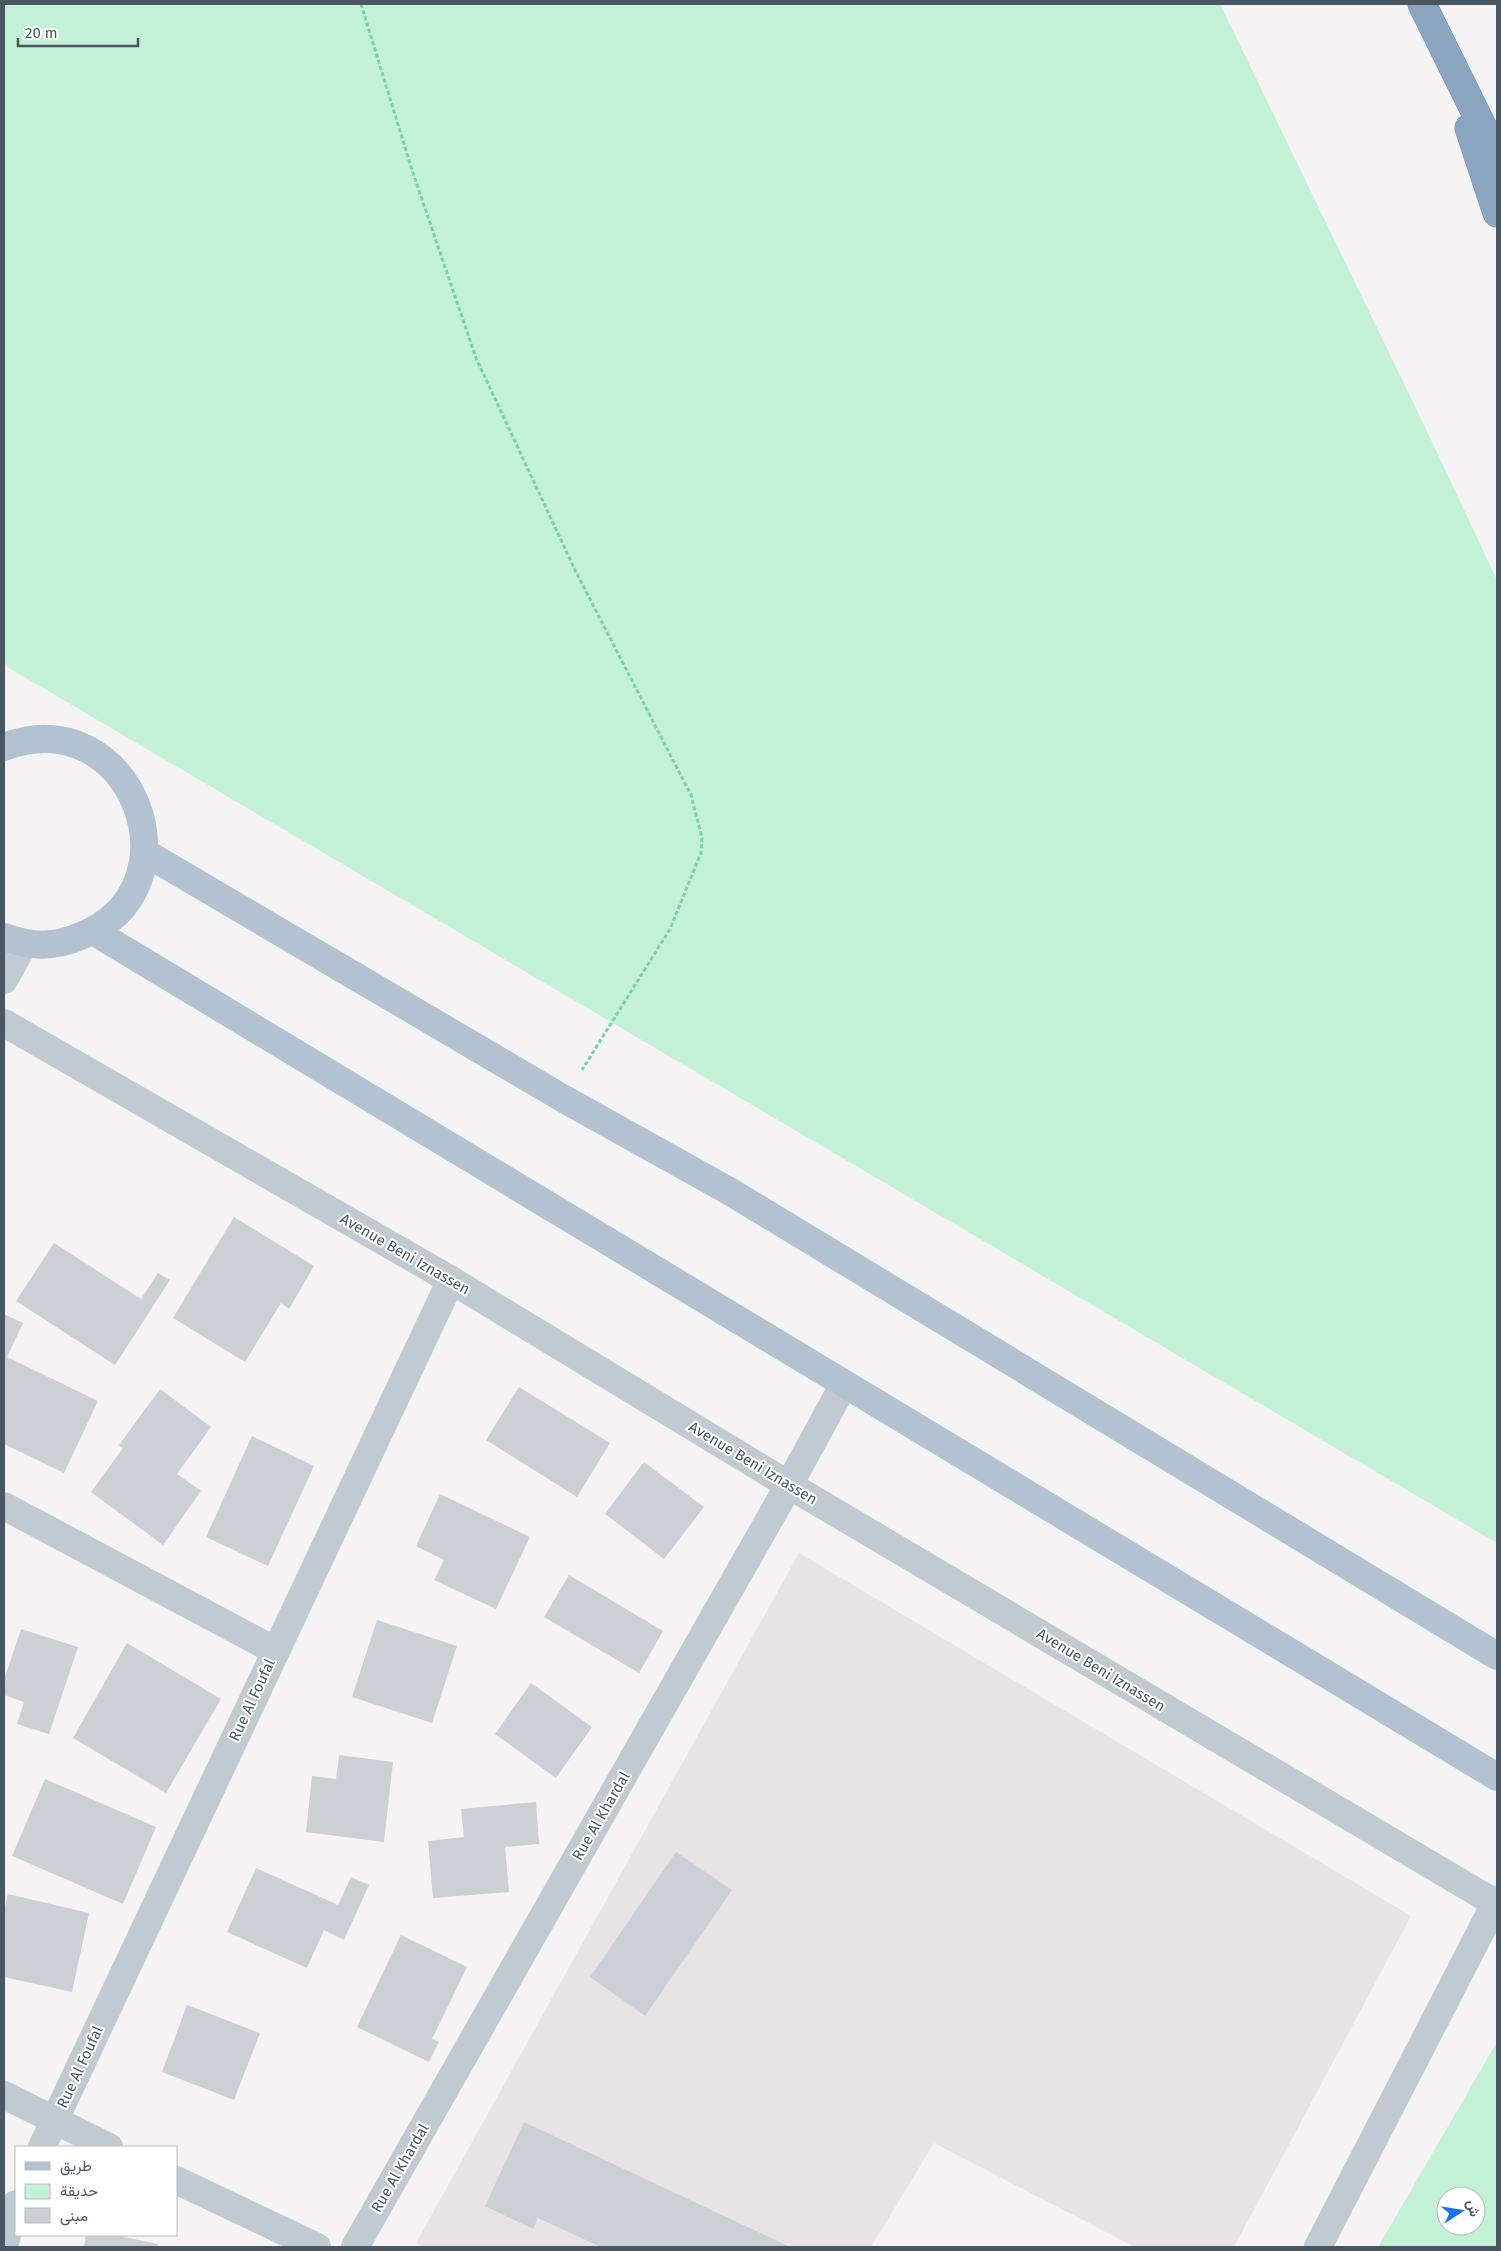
<svg xmlns="http://www.w3.org/2000/svg" width="1501" height="2251" viewBox="0 0 1501 2251" font-family="'Fira Sans',Vazirmatn,sans-serif">
<style>
.education{fill:#e6e4e5}
.green{fill:#c3f1d5;fill-rule:evenodd}
.building{fill:#cdcfd5}
.lines{fill:none;stroke-linecap:round;stroke-linejoin:round}
.highway-casing{stroke:#7690ad;stroke-width:29}
.path{stroke:#7ad0a6;stroke-width:3;stroke-dasharray:4 2.5;stroke-linecap:butt}
.street{stroke:#c1cad2;stroke-width:28}
.secondary{stroke:#c1cbd6;stroke-width:28}
.primary{stroke:#b3c2d1;stroke-width:28}
.highway{stroke:#8ba5c1;stroke-width:28}
.labels{text-anchor:middle;stroke-width:4;stroke-linejoin:round;paint-order:stroke}
.street-label{font-size:15px;fill:#4a5661;stroke:#fff}
</style>
<rect width="100%" height="100%" fill="#f5f3f3"/>
<path class="education" d="M 799,1553 L 1411,1916 L 1234,2247 L 1135,2247 L 934,2143 L 871,2247 L 424,2247 L 416,2243 Z"/>
<path class="green" d="M 4,4 L 1220,4 L 1425,427 L 1497,580 L 1497,1543 L 4,665 Z
M 1497,2042 L 1497,2247 L 1378,2247 ZM 1446,2196 L 1476,2196 L 1476,2226 L 1446,2226 Z"/>
<path class="building" d="M 234,1217 L 314,1266 L 289,1309 L 281,1303 L 245,1362 L 173,1318 Z
M 54,1243 L 141,1299 L 158,1273 L 170,1280 L 115,1365 L 16,1301 Z
M 4,1314 L 23,1323 L 7,1357 L 98,1401 L 64,1473 L 4,1444 Z
M 519,1387 L 610,1443 L 577,1497 L 486,1440 Z
M 160,1389 L 211,1427 L 177,1474 L 201,1491 L 163,1545 L 91,1492 L 123,1448 L 119,1445 Z
M 252,1436 L 314,1466 L 268,1566 L 206,1537 Z
M 644,1462 L 704,1507 L 664,1559 L 605,1514 Z
M 440,1494 L 530,1537 L 496,1609 L 434,1580 L 444,1560 L 416,1546 Z
M 569,1575 L 663,1631 L 639,1673 L 544,1617 Z
M 377,1620 L 457,1646 L 432,1723 L 352,1697 Z
M 21,1629 L 78,1647 L 49,1734 L 17,1724 L 24,1702 L 4,1695 L 4,1680 Z
M 127,1643 L 221,1699 L 166,1793 L 73,1738 Z
M 531,1683 L 592,1727 L 556,1778 L 495,1734 Z
M 339,1755 L 393,1762 L 384,1842 L 306,1832 L 312,1776 L 336,1779 Z
M 45,1779 L 156,1827 L 123,1904 L 12,1856 Z
M 536,1802 L 539,1844 L 505,1847 L 509,1892 L 433,1898 L 428,1841 L 464,1837 L 461,1809 Z
M 676,1852 L 732,1890 L 645,2016 L 590,1977 Z
M 256,1868 L 338,1905 L 351,1877 L 369,1885 L 344,1940 L 324,1930 L 307,1968 L 227,1932 Z
M 8,1894 L 89,1913 L 72,1992 L 4,1977 L 4,1911 Z
M 401,1935 L 467,1967 L 432,2039 L 439,2042 L 429,2062 L 357,2027 Z
M 187,2005 L 260,2033 L 234,2100 L 162,2072 Z
M 524,2122 L 790,2247 L 601,2247 L 538,2218 L 533,2229 L 485,2206 Z
M 86,2235 L 114,2235 L 158,2244 L 157,2247 L 84,2247 Z"/>
<g class="lines">
<defs>
<path id="highway" d="M 1422,4 L 1497,156
M 1469,128 L 1497,213"/>
</defs>
<use href="#highway" class="highway-casing"/>
<path class="path" d="M 361,4 L 412,170 L 476,358 L 576,572 L 691,795 L 702,838 L 701,853 L 670,929 L 582,1070"/>
<path class="street" d="M 4,1023 L 451,1280 L 789,1485 L 1495,1903 L 1497,1907
M 4,1506 L 276,1651
M 4,2095 L 109,2147
M 42,2147 L 451,1280
M 176,2180 L 317,2247
M 4,2246 L 16,2204
M 355,2247 L 789,1485 L 844,1384
M 1318,2247 L 1497,1900"/>
<path class="secondary" d="M 4,980 L 24,944"/>
<path class="primary" d="M 4,747 C 132,698 203,888 81,936 C 52,948 33,947 4,937
M 144,852 L 564,1099 L 729,1191 L 1497,1656
M 93,931 L 1497,1777"/>
<use href="#highway" class="highway"/>
</g>
<g class="labels">
<g class="street-label">
<text transform="translate(405 1254) rotate(30)" y="5">Avenue Beni Iznassen</text>
<text transform="translate(753 1463) rotate(31)" y="5">Avenue Beni Iznassen</text>
<text transform="translate(1101 1670) rotate(31)" y="5">Avenue Beni Iznassen</text>
<text transform="translate(252 1700) rotate(-65)" y="5">Rue Al Foufal</text>
<text transform="translate(601 1816) rotate(-60)" y="5">Rue Al Khardal</text>
<text transform="translate(80 2067) rotate(-65)" y="5">Rue Al Foufal</text>
<text transform="translate(400 2168) rotate(-60)" y="5">Rue Al Khardal</text>
</g>
</g>
<rect width="1501" height="2251" fill="none" stroke="#4a5661" stroke-width="10"/>
<rect x="15" y="2146" width="162" height="90" fill="#ffffff" stroke="#b7bbc0"/>
<rect x="25" y="2162" width="25" height="8" fill="#b3c2d1" stroke="#b7bbc0"/>
<text x="60" y="2171" font-size="15" fill="#4a5661">طريق</text>
<rect x="25" y="2184" width="25" height="15" fill="#c3f1d5" stroke="#b7bbc0"/>
<text x="60" y="2196" font-size="15" fill="#4a5661">حديقة</text>
<rect x="25" y="2208" width="25" height="15" fill="#cdcfd5" stroke="#b7bbc0"/>
<text x="60" y="2221" font-size="15" fill="#4a5661">مبنى</text>
<g transform="translate(1461 2211) rotate(78)"><circle r="24" fill="#ffffff" stroke="#b7bbc0"/>
<path d="M0-4L9 19L0 12L-9 19Z" fill="#1a73e8"/>
<text y="-8" font-size="14" font-weight="bold" text-anchor="middle" fill="#4a5661">ش</text>
</g>
<path d="M18 38v8h120v-8" fill="none" stroke="#4a5661" stroke-width="2.5"/>
<text x="25" y="38" font-size="15" fill="#4a5661" stroke="#ffffff" stroke-width="4" paint-order="stroke">20 m</text>
</svg>
